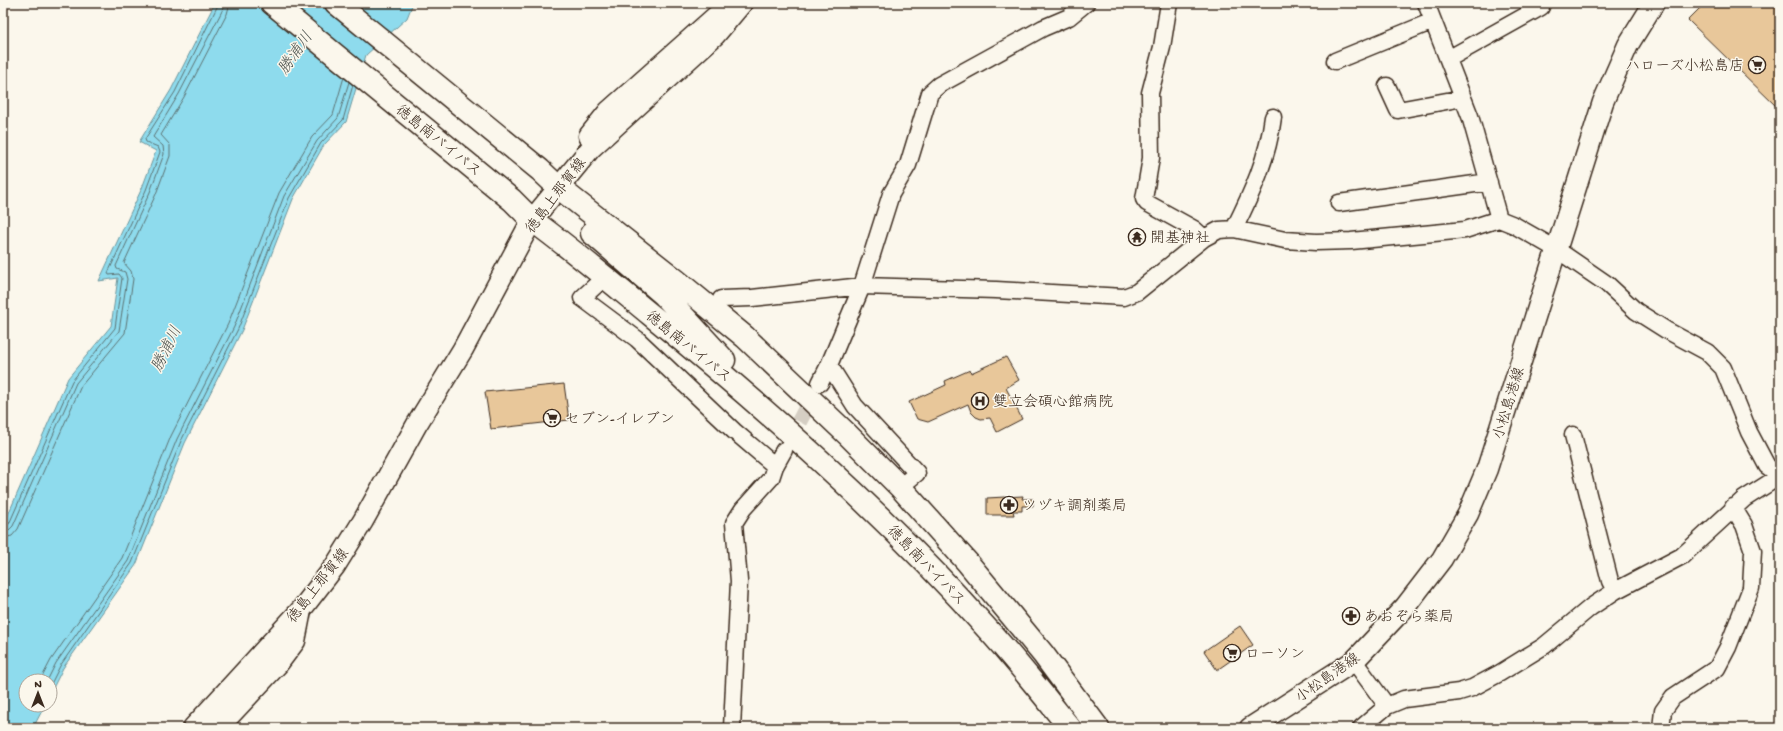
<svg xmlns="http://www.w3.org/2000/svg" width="1783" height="731" viewBox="0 0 1783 731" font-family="'Gochi Hand','Klee One',sans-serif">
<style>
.water{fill:#8edbed;stroke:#6d949a}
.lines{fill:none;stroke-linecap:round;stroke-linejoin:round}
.shore{stroke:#5c7171;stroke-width:1}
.building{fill:#e8c79a;stroke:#3b2a1e}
.minor-tunnel{stroke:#d5cec3;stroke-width:16;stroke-dasharray:16 8;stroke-linecap:butt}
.minor-casing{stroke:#3b2a1e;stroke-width:19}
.major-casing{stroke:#3b2a1e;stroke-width:23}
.highway-casing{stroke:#3b2a1e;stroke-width:25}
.minor{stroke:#fbf7ec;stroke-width:16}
.major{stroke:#fbf7ec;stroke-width:20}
.highway{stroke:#fbf7ec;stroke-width:22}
.labels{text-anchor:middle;stroke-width:3;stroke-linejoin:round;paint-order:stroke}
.poi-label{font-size:15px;fill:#3b2a1e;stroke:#fbf7ec;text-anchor:start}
.street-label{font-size:15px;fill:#3b2a1e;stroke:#fbf7ec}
.water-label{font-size:16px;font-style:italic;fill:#505652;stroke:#fbf7ec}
</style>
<rect width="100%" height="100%" fill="#fbf7ec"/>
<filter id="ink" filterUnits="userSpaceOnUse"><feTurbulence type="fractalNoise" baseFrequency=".025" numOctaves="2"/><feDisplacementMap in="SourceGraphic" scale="8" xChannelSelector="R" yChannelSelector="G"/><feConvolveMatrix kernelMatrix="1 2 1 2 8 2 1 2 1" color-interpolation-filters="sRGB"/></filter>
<g filter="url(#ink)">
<path class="water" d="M 215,3 L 413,3 L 407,18 L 366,55 L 346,122 L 324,145 L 293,199 L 242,330 L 185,443 L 136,565 L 63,668 L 50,694 L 50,681 L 26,681 L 26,705 L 45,705 L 33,728 L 3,728 L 3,526 L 68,378 L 111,326 L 118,278 L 99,281 L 142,188 L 156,151 L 139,142 L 171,90 Z"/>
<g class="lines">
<path class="shore" d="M 3,527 L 9,524 L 72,381 L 115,328 L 122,278 L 119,274 L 109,275 L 108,273 L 146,190 L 160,152 L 158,147 L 146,142 L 145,139 L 175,92 L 219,3
M 3,532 L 9,530 L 13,526 L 76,383 L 119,331 L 127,279 L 125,272 L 117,269 L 116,266 L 150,192 L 164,154 L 163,146 L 153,137 L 179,94 L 222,11 L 224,3
M 3,538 L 12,536 L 18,529 L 81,386 L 125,333 L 133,279 L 131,271 L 124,263 L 156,194 L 170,156 L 170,145 L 161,135 L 184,97 L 227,14 L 230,3
M 40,681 L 51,660 L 122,558 L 171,436 L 228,324 L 279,193 L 312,137 L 333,115 L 344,77
M 47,681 L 56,663 L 128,561 L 177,439 L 234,327 L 284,196 L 317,141 L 338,118 L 349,82
M 50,686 L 60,666 L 132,563 L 181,441 L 238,329 L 289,198 L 321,143 L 343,120 L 353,85"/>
</g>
<path class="building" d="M 1705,3 L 1780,3 L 1780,110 L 1688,20 Z
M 1006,357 L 1019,380 L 1006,388 L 1022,419 L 997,432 L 990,418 L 981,419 L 976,417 L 971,412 L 968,404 L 928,422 L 917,419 L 909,402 L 946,385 L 945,381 L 970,370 L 971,373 Z
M 564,384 L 569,420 L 491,429 L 485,392 Z
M 1023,496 L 1022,499 L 1033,499 L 1033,506 L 1022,506 L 1022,511 L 1013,511 L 1014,515 L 987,515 L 987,498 Z
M 1240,626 L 1253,645 L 1217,670 L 1204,651 Z"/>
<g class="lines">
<path class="minor-tunnel" d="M 788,443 L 815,391"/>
<defs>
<path id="minor" d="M 1169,3 L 1162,47 L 1150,93 L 1151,158 L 1144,199 L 1147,203 L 1194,229 L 1204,238
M 1426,3 L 1470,116 L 1499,219 L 1514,225 L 1556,249 L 1607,284 L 1636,311 L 1666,330 L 1707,352 L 1723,368 L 1749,432 L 1767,466 L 1780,476
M 1448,59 L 1541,7
M 1335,61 L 1433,21
M 1387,86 L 1398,110 L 1463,98
M 1339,203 L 1489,182
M 1234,229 C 1252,193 1268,158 1273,117
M 605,277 L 582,298 L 637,339 L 734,431 L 775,466 L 784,450
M 721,299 L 752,298 L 862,286 L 996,290 L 1124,297 L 1137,292 L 1204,238 L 1219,230 L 1234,229 L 1285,240 L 1316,242 L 1351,241 L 1465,230 L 1499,219
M 829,365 L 862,286 L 891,194 L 908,165 L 930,93 L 939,85 L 1043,28 L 1069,17 L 1086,3
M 820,383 L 829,365 L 855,406 L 917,473 L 900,487
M 1573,435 L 1610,581 L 1615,591
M 1354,661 L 1387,706
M 732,728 L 739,581 L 734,523 L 743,509 L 771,478 L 775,466
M 1361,728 L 1387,706 L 1404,699 L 1459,692 L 1472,688 L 1500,673 L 1544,646 L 1591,607 L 1615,591 L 1682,556 L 1744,499 L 1780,476
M 1661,728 L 1663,711 L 1673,697 L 1717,668 L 1728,647 L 1751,588 L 1753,551 L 1744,525 L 1733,507"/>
<path id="major" d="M 589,136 L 609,111 L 723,10
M 193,728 L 301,610 L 335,566 L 363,521 L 417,424 L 463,349 L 532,220 L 591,148 L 715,35 L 742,3
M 218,728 L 277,665 L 295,641 L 301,610
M 1250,728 L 1354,661 L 1405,607 L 1442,559 L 1468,514 L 1487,469 L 1603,102 L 1628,45 L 1654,3"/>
<path id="highway" d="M 272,3 L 512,200 L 532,220 C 573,250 612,283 651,315 C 772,413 888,517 991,633 C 1019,664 1044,696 1070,728
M 336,3 L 540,170 L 558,187 L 677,281 L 745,337 L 847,434 L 900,487 L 968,563 L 1043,654 L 1098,728
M 592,233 L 664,295 L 724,360"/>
</defs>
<use href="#minor" class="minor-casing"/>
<use href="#major" class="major-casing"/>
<use href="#highway" class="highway-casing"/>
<use href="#minor" class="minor"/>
<use href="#major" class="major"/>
<use href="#highway" class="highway"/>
</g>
</g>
<defs>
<symbol id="supermarket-ring" viewBox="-11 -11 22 22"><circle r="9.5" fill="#fbf7ec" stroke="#3b2a1e" stroke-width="1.5"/><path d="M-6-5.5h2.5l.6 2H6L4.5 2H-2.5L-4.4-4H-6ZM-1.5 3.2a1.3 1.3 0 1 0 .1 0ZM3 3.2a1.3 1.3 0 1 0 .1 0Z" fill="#3b2a1e"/></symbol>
<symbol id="temple-ring" viewBox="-11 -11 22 22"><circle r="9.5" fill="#fbf7ec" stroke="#3b2a1e" stroke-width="1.5"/><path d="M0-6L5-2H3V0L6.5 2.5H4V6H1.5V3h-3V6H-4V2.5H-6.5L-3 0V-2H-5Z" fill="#3b2a1e"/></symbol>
<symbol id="hospital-ring" viewBox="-11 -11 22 22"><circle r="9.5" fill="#fbf7ec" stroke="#3b2a1e" stroke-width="1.5"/><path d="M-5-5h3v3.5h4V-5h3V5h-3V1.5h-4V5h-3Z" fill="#3b2a1e"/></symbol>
<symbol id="pharmacy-ring" viewBox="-11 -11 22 22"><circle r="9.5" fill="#fbf7ec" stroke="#3b2a1e" stroke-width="1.5"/><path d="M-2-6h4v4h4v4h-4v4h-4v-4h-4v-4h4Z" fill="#3b2a1e"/></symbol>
</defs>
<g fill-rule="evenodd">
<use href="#supermarket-ring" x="1747" y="55" width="20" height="20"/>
<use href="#temple-ring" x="1127" y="227" width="20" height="20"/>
<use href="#hospital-ring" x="970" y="391" width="20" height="20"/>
<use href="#supermarket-ring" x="542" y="408" width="20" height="20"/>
<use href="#pharmacy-ring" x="999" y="495" width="20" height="20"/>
<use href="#pharmacy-ring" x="1341" y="606" width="20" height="20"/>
<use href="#supermarket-ring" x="1222" y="643" width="20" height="20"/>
</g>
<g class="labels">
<g class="poi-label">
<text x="1744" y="70" text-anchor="end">ハローズ小松島店</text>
<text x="1150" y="242">開基神社</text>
<text x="993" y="406">雙立会碩心館病院</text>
<text x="565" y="423">セブン-イレブン</text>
<text x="1022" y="510">ツヅキ調剤薬局</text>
<text x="1364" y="621">あおぞら薬局</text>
<text x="1245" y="658">ローソン</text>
</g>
<g class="street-label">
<text transform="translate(439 140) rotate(39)" y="5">徳島南バイパス</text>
<text transform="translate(555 195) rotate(-53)" y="5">徳島上那賀線</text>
<text transform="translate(689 346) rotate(39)" y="5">徳島南バイパス</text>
<text transform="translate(1508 403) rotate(-73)" y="5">小松島港線</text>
<text transform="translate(927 565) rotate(46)" y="5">徳島南バイパス</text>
<text transform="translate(317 585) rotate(-52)" y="5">徳島上那賀線</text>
<text transform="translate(1327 677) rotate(-35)" y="5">小松島港線</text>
</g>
<g class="water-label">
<text transform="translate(294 52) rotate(-55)" y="6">勝浦川</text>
<text transform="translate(165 348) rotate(-64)" y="6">勝浦川</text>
</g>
</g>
<rect width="1783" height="731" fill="none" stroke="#fbf7ec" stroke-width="16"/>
<rect x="8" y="8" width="1767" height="715" fill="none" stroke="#3b2a1e" stroke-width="1.5" filter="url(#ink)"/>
<g transform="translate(38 693)"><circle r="19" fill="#fbf7ec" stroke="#aea59a"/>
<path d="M0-3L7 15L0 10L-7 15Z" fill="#3b2a1e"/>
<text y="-6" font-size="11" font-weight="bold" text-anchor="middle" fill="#3b2a1e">N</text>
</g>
</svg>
